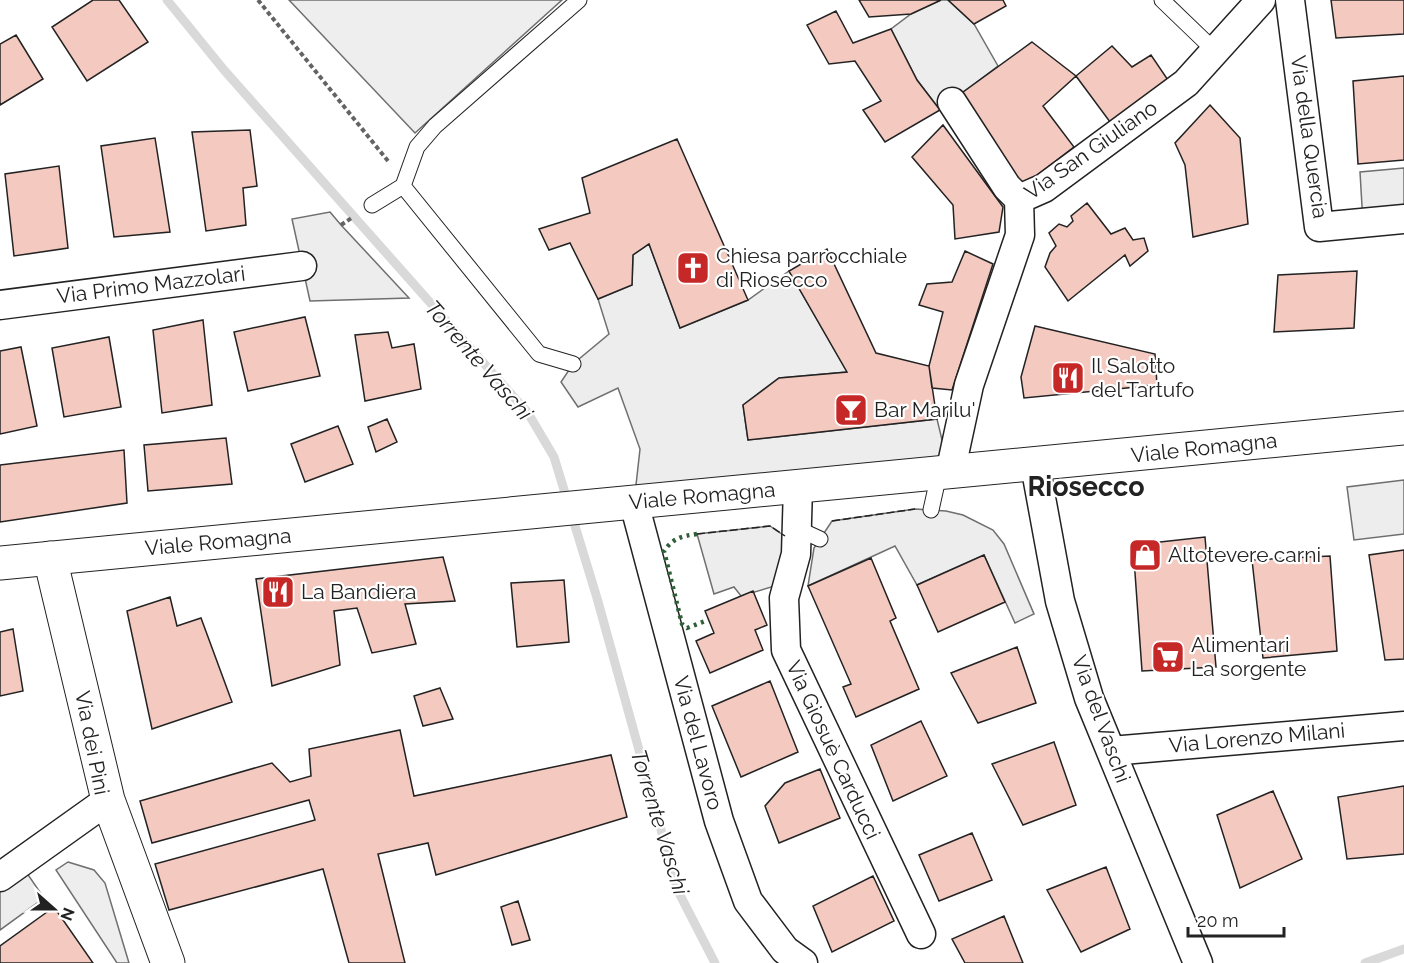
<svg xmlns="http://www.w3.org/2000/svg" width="1404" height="963" viewBox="0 0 1404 963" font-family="Raleway,sans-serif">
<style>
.green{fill:#eee;stroke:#6f6f6f;stroke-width:1.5}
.parking{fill:#ededed;stroke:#6f6f6f;stroke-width:1.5}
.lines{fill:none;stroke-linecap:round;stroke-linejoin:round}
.stream{stroke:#d9d9d9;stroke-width:9}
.building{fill:#f3c9c0;stroke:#222;stroke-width:1.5}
.service-casing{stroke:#222;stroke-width:17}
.minor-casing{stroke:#222;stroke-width:31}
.tertiary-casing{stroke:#222;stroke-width:35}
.secondary-casing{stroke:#222;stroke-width:35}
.path{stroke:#646464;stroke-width:4;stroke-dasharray:4.5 3;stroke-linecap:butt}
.service{stroke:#fff;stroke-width:15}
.minor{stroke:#fff;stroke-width:28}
.tertiary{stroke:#fff;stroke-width:33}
.secondary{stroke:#fff;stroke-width:33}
.hedge{stroke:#2f5e38;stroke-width:4.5;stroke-dasharray:3 4.5;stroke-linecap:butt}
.fence{stroke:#222;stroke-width:1.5;stroke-dasharray:8 3;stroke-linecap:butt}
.labels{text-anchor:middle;stroke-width:4.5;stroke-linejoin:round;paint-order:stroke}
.street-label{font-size:21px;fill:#222;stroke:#fff}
.poi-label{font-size:21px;fill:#222;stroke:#fff;text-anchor:start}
.water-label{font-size:22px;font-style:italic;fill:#222;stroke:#fff}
.district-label{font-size:27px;font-weight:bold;fill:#222;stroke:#fff}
</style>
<rect width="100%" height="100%" fill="#fff"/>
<path class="green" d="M 289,0 L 562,0 L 415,133 Z
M 68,862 L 94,870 L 105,883 L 129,963 L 117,963 L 56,870 Z"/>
<path class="parking" d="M 941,0 L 948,0 L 974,24 L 998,66 L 940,110 L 917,80 L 891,29 L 911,14 Z
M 1404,168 L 1404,219 L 1363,223 L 1360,172 Z
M 330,212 L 341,225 L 409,298 L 310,301 L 292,219 Z
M 649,244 L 680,328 L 748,300 L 789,271 L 847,372 L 779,378 L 743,405 L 748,440 L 937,419 L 950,473 L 634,503 L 640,449 L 618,388 L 578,407 L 561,382 L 573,364 L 609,334 L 598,299 L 632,285 L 633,255 Z
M 1404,480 L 1404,534 L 1354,540 L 1347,487 Z
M 915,509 L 946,511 L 963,515 L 993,530 L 1004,544 L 1034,614 L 1015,623 L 984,555 L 917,585 L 895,546 L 808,586 L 814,548 L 832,521 Z
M 770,526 L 786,537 L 778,585 L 741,596 L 734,587 L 714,594 L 697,534 Z
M 20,863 L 44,898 L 0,930 L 0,877 Z"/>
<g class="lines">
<path class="stream" d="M 167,0 L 224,70 L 528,413 L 554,457 L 597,598 L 678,891 L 715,963
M 1365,963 L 1404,949"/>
</g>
<path class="building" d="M 93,0 L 119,0 L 148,42 L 87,81 L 52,27 Z
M 859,0 L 941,0 L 911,14 L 869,17 Z
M 948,0 L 1003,0 L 1006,6 L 974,24 Z
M 1331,0 L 1404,0 L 1404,34 L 1336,38 Z
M 836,11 L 853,43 L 891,29 L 917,80 L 940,110 L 885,142 L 863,110 L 881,101 L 855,61 L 829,64 L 807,25 Z
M 16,35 L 43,79 L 0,105 L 0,44 Z
M 1032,42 L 1076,76 L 1043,106 L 1074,147 L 1019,189 L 959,95 Z
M 1112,46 L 1132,67 L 1151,55 L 1168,80 L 1113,126 L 1076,76 Z
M 1404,76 L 1404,160 L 1358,164 L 1353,81 Z
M 1210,105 L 1240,138 L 1248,224 L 1193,237 L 1185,165 L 1175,143 Z
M 943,125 L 1003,207 L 999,232 L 955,239 L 953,205 L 912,157 Z
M 250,130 L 257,186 L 243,188 L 246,225 L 206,231 L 192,132 Z
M 155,138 L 170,232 L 114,237 L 101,146 Z
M 677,139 L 748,300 L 680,328 L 649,244 L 633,255 L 632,285 L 598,299 L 570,243 L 549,250 L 539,229 L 590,213 L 582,178 Z
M 59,166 L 68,248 L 14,256 L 5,174 Z
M 1087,203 L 1111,234 L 1125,228 L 1133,240 L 1144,238 L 1148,251 L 1130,266 L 1125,255 L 1068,301 L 1045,267 L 1050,253 L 1056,246 L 1049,233 L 1059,224 L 1067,227 L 1073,221 L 1071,216 Z
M 827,249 L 876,353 L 929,366 L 937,419 L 748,440 L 743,405 L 779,378 L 847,372 L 789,271 Z
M 965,251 L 993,264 L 952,390 L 932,388 L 929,366 L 943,312 L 919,305 L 927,284 L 952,282 Z
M 1357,271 L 1354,328 L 1274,332 L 1278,275 Z
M 305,317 L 320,376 L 248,391 L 234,332 Z
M 203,320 L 212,405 L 162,413 L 153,330 Z
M 1035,326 L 1155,354 L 1157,385 L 1024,398 L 1021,377 Z
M 388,332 L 392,348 L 414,344 L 421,389 L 365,401 L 355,335 Z
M 109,337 L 121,407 L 64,417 L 52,348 Z
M 21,347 L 37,426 L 0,434 L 0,351 Z
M 387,419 L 397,442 L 376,452 L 368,427 Z
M 338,426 L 353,464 L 305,482 L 291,444 Z
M 226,438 L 232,484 L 148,491 L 144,445 Z
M 124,450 L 127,503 L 0,522 L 0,465 Z
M 1205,537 L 1216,667 L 1142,671 L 1133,545 Z
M 1404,550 L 1404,659 L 1385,660 L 1369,555 Z
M 984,555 L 1005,602 L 938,632 L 917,585 Z
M 1330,556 L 1337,651 L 1263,658 L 1252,560 Z
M 443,557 L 455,601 L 405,604 L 416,644 L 372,653 L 357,608 L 334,611 L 340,665 L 272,686 L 256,579 Z
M 871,558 L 896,618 L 890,621 L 919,689 L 856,717 L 843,687 L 851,684 L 808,586 Z
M 564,580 L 569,642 L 517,647 L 511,583 Z
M 753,591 L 767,625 L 755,630 L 763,650 L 710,673 L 696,641 L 714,633 L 705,611 Z
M 170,597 L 177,626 L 201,618 L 232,702 L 152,729 L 127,611 Z
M 13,629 L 23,691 L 0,696 L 0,632 Z
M 1017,647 L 1036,703 L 978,723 L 951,673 Z
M 770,681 L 798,752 L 741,777 L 712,706 Z
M 440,688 L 453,719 L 423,726 L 414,696 Z
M 921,721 L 947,776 L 893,801 L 871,745 Z
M 400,730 L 414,796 L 611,755 L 627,817 L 436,875 L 428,843 L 378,854 L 405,963 L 349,963 L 323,869 L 169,910 L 155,864 L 315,820 L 309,800 L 152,843 L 140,801 L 272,763 L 290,782 L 311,776 L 309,749 Z
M 1054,742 L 1076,805 L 1023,825 L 992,764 Z
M 820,769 L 840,818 L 779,843 L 765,806 L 785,783 Z
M 1404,786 L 1404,854 L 1347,859 L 1338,797 Z
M 1273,791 L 1302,859 L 1240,888 L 1217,815 Z
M 972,833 L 992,880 L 939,901 L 919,855 Z
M 1106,867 L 1130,929 L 1081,952 L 1047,890 Z
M 873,876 L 894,921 L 832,952 L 813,906 Z
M 518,901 L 530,940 L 512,945 L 501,907 Z
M 54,907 L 93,963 L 0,963 L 0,946 Z
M 1004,916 L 1023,963 L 965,963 L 952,939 Z"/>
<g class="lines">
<defs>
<path id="service" d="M 1162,0 L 1215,51
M 403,186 L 539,354 L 573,364
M 372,205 L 403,186 L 417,147 L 435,126 L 579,0
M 931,510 L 939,474
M 796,528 L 820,539"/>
<path id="minor" d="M 1290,0 L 1319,227 L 1404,219
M 952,102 L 1007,187 L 1019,199
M 0,305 L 302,266
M 1035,465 L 1060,601 L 1089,698 L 1198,963
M 950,473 L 969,385 L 1020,235 L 1019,199 L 1044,188 L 1186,83 L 1261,0
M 798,487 L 796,554 L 784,598 L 786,650 L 921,934
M 634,503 L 719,821 L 748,901 L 785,950 L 803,963
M 1111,751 L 1404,726
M 0,877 L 108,800"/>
<path id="tertiary" d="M 50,558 L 108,800 L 168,963"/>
<path id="secondary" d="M 0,563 L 1404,428"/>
</defs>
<use href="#service" class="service-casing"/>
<use href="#minor" class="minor-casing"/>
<use href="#tertiary" class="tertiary-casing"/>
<use href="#secondary" class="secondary-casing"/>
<path class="path" d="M 258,0 L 388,161
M 341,225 L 353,217"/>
<use href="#service" class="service"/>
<use href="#minor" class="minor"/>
<use href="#tertiary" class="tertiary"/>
<use href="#secondary" class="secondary"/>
<path class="hedge" d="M 697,534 C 682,536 673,538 664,551 L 682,624 L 687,628 L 708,620"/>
<path class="fence" d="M 832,521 L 915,509
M 697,534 L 770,526 L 785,536"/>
</g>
<defs>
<symbol id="church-square" viewBox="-11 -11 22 22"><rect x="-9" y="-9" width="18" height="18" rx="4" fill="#c62828" stroke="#fff"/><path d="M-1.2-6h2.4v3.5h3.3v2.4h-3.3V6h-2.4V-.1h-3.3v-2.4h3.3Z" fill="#fff"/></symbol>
<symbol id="restaurant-square" viewBox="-11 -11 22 22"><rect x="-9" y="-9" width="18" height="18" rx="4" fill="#c62828" stroke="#fff"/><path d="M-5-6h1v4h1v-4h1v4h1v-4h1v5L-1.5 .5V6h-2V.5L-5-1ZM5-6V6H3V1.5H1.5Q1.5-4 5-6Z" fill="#fff"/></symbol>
<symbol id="bar-square" viewBox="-11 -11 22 22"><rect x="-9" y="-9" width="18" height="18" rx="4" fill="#c62828" stroke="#fff"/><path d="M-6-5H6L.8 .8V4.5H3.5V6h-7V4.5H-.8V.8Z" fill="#fff"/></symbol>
<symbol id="shop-square" viewBox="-11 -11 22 22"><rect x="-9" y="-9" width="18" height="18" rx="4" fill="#c62828" stroke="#fff"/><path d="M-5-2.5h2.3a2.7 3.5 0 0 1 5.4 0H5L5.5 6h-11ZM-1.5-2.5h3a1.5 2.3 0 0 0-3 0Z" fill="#fff"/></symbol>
<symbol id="supermarket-square" viewBox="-11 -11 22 22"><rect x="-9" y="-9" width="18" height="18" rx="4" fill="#c62828" stroke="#fff"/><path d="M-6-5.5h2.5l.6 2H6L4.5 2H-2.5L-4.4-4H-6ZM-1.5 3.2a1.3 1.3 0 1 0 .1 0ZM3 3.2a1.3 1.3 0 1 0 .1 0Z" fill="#fff"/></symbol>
</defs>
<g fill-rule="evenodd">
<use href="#church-square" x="674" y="249" width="38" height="38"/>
<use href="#restaurant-square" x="1049" y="359" width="38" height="38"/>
<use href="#bar-square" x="832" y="391" width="38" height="38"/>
<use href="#shop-square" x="1126" y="536" width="38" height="38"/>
<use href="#restaurant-square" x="259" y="573" width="38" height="38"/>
<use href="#supermarket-square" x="1149" y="638" width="38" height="38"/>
</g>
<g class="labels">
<g class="street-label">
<text transform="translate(1309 137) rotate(82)" y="7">Via della Quercia</text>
<text transform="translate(1091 150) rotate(-35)" y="7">Via San Giuliano</text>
<text transform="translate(151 285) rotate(-7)" y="7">Via Primo Mazzolari</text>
<text transform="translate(1204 448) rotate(-6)" y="7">Viale Romagna</text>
<text transform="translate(702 496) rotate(-5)" y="7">Viale Romagna</text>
<text transform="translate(218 542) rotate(-5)" y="7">Viale Romagna</text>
<text transform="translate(1101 719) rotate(70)" y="7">Via del Vaschi</text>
<text transform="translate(1257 738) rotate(-5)" y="7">Via Lorenzo Milani</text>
<text transform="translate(92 743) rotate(79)" y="7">Via dei Pini</text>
<text transform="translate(698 743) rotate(75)" y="7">Via del Lavoro</text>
<text transform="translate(833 750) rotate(65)" y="7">Via Giosuè Carducci</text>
</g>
<g class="poi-label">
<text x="716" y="263">Chiesa parrocchiale<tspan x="716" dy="24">di Riosecco</tspan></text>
<text x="1091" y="373">Il Salotto<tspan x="1091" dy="24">del Tartufo</tspan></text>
<text x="874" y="417">Bar Marilu'</text>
<text x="1168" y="562">Altotevere carni</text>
<text x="301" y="599">La Bandiera</text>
<text x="1191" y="652">Alimentari<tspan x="1191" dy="24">La sorgente</tspan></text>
</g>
<g class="water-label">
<text transform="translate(479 360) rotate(49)" y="8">Torrente Vaschi</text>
<text transform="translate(660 822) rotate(73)" y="8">Torrente Vaschi</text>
</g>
<g class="district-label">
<text x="1086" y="496">Riosecco</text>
</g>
</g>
<g transform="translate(54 909) rotate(111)" stroke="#ffffff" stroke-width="4.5" paint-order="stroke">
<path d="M0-4.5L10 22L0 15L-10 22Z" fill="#222222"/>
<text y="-9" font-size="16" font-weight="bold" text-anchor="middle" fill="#222222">N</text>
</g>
<path d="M1188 927v9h96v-9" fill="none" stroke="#222222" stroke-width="3"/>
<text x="1197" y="927" font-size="18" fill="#222222" stroke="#ffffff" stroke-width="4.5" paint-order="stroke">20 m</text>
</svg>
